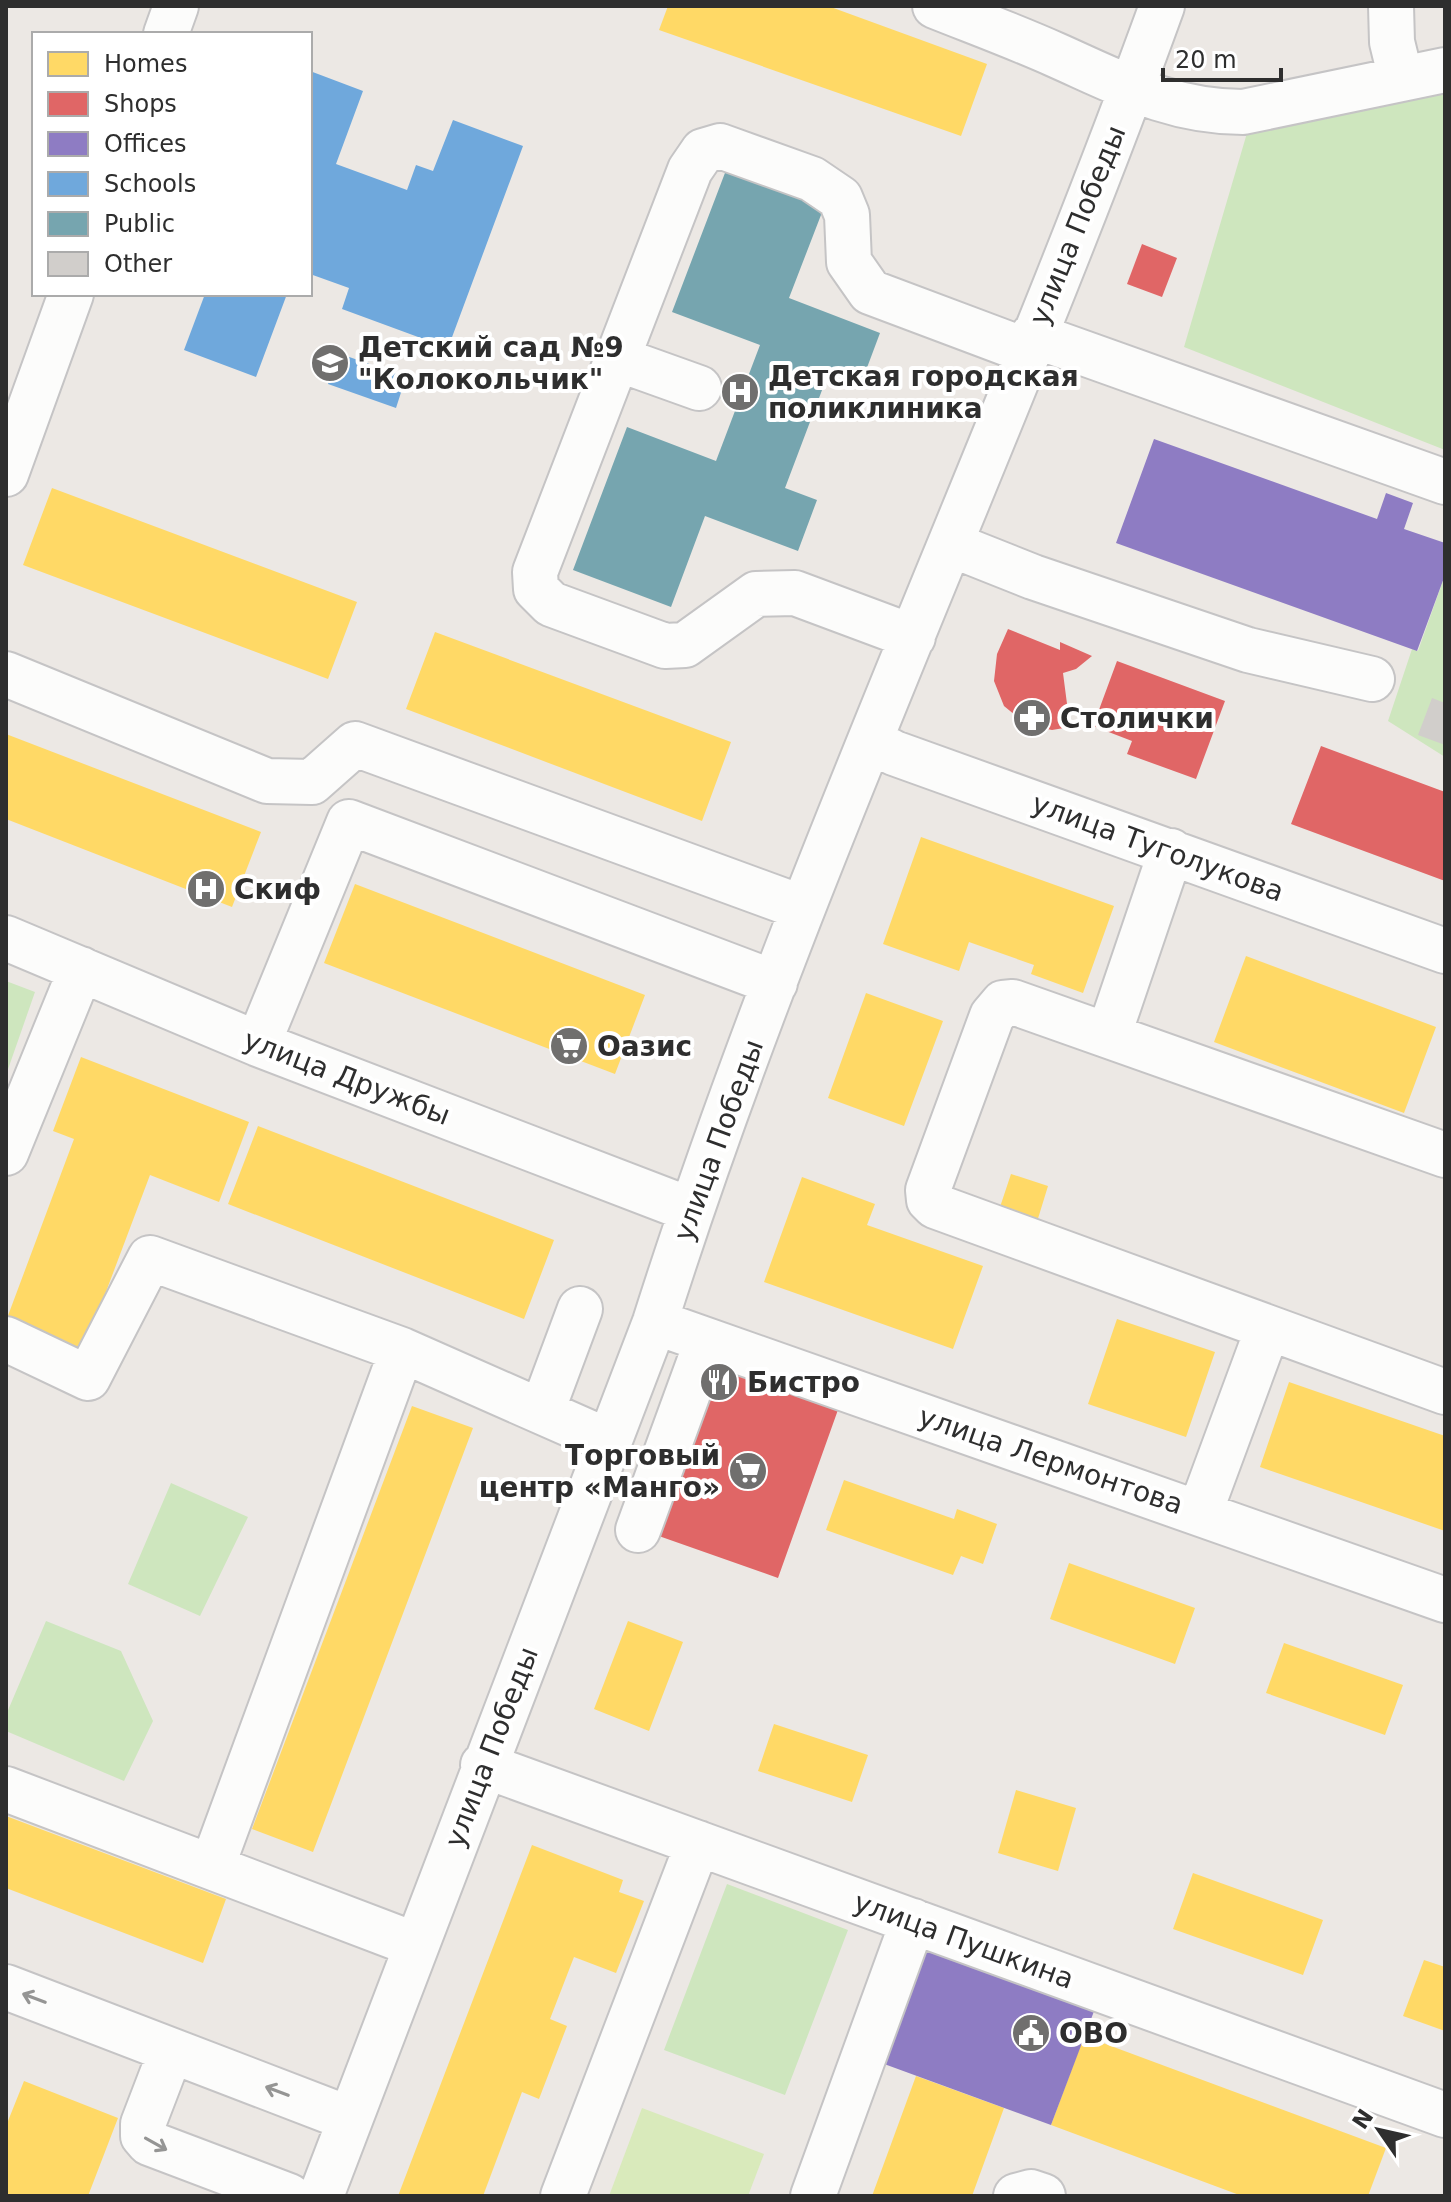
<svg xmlns="http://www.w3.org/2000/svg" width="1451" height="2202" viewBox="0 0 1451 2202" font-family="'DejaVu Sans',sans-serif">
<style>
.park{fill:#cee6be}
.pitch{fill:#d9eabb}
.homes{fill:#ffd966}
.shops{fill:#e06666}
.offices{fill:#8e7cc3}
.schools{fill:#6fa8dc}
.public{fill:#76a5af}
.building{fill:#d1cecb}
.lines{fill:none;stroke-linecap:round;stroke-linejoin:round}
.minor-casing{stroke:#c5c4c5;stroke-width:48}
.minor{stroke:#fcfcfb;stroke-width:44}
.oneway{stroke:#959594}
.labels{text-anchor:middle;stroke-width:8;stroke-linejoin:round;paint-order:stroke}
.street-label{font-size:28px;fill:#2e2e2e;stroke:#fff}
.poi-label{font-size:28px;font-weight:bold;fill:#2e2e2e;stroke:#fff;text-anchor:start}
</style>
<rect width="100%" height="100%" fill="#ece8e4"/>
<path class="park" d="M 1445,92 L 1445,450 L 1184,347 L 1247,133 Z
M 1445,575 L 1445,757 L 1388,721 L 1412,649 L 1418,651 Z
M 6,981 L 35,992 L 6,1075 Z
M 171,1483 L 248,1517 L 200,1616 L 128,1584 Z
M 46,1621 L 121,1651 L 153,1721 L 124,1781 L 6,1731 L 6,1715 Z
M 727,1884 L 848,1930 L 785,2095 L 664,2050 Z"/>
<path class="pitch" d="M 642,2108 L 764,2154 L 748,2196 L 609,2196 Z"/>
<path class="homes" d="M 668,6 L 828,6 L 987,64 L 961,136 L 659,30 Z
M 52,488 L 357,602 L 328,679 L 23,565 Z
M 435,632 L 731,742 L 702,821 L 406,709 Z
M 6,734 L 261,832 L 232,907 L 6,819 Z
M 921,837 L 1114,906 L 1083,993 L 1031,974 L 1034,965 L 969,942 L 959,971 L 883,944 Z
M 355,884 L 645,995 L 615,1074 L 324,963 Z
M 1246,956 L 1436,1027 L 1404,1113 L 1214,1042 Z
M 866,993 L 943,1021 L 904,1126 L 828,1098 Z
M 81,1057 L 249,1122 L 219,1202 L 150,1175 L 84,1350 L 6,1321 L 74,1139 L 53,1131 Z
M 258,1126 L 554,1240 L 524,1319 L 228,1204 Z
M 1011,1174 L 1048,1186 L 1036,1225 L 998,1213 Z
M 802,1177 L 875,1204 L 867,1225 L 983,1266 L 953,1349 L 764,1282 Z
M 1117,1319 L 1215,1352 L 1186,1437 L 1088,1404 Z
M 1289,1382 L 1445,1436 L 1445,1531 L 1260,1467 Z
M 412,1406 L 473,1428 L 313,1852 L 252,1829 Z
M 844,1480 L 954,1519 L 957,1509 L 997,1524 L 983,1564 L 961,1556 L 953,1575 L 826,1530 Z
M 1069,1563 L 1195,1608 L 1175,1664 L 1050,1619 Z
M 628,1621 L 683,1642 L 649,1731 L 594,1709 Z
M 1284,1643 L 1403,1685 L 1385,1735 L 1266,1693 Z
M 774,1724 L 868,1755 L 852,1802 L 758,1771 Z
M 1016,1790 L 1076,1808 L 1058,1871 L 998,1853 Z
M 6,1816 L 226,1899 L 203,1963 L 6,1888 Z
M 532,1845 L 623,1880 L 619,1892 L 644,1901 L 616,1973 L 574,1957 L 550,2019 L 567,2026 L 539,2099 L 522,2092 L 483,2196 L 398,2196 Z
M 1193,1873 L 1323,1920 L 1303,1975 L 1173,1929 Z
M 1424,1960 L 1445,1967 L 1445,2031 L 1403,2016 Z
M 1084,2036 L 1386,2148 L 1368,2196 L 1242,2196 L 1051,2125 Z
M 916,2076 L 1004,2108 L 972,2196 L 872,2196 Z
M 24,2081 L 118,2118 L 88,2196 L 6,2196 L 6,2126 Z"/>
<path class="shops" d="M 1142,244 L 1177,258 L 1162,297 L 1127,284 Z
M 1008,629 L 1060,650 L 1060,642 L 1092,656 L 1076,669 L 1063,673 L 1070,727 L 1052,730 L 1027,725 L 1004,706 L 994,681 L 997,654 Z
M 1117,661 L 1225,701 L 1196,779 L 1127,754 L 1132,741 L 1093,726 Z
M 1321,746 L 1445,792 L 1445,881 L 1291,824 Z
M 718,1364 L 839,1407 L 778,1578 L 656,1535 Z"/>
<path class="offices" d="M 1154,439 L 1377,519 L 1386,493 L 1413,503 L 1404,529 L 1445,543 L 1445,575 L 1417,651 L 1116,543 Z
M 920,1941 L 1096,2006 L 1051,2125 L 876,2061 Z"/>
<path class="schools" d="M 310,71 L 363,91 L 336,164 L 407,190 L 416,165 L 433,171 L 453,120 L 523,146 L 448,348 L 342,309 L 349,288 L 310,274 Z
M 205,294 L 287,294 L 256,377 L 184,350 Z
M 338,353 L 406,377 L 396,408 L 328,384 Z"/>
<path class="public" d="M 728,165 L 826,202 L 789,298 L 880,333 L 862,381 L 830,369 L 785,488 L 817,500 L 798,551 L 705,516 L 671,607 L 573,570 L 627,427 L 716,461 L 760,345 L 672,312 Z"/>
<path class="building" d="M 1432,698 L 1445,703 L 1445,745 L 1418,735 Z"/>
<g class="lines">
<defs>
<path id="minor" d="M 935,6 C 975,22 1016,37 1056,55 C 1119,83 1171,112 1243,112 L 1445,70
M 1391,6 L 1392,42 L 1401,79
M 166,34 L 176,6
M 1033,335 L 1445,482
M 618,359 L 699,388
M 6,474 L 71,294
M 950,544 L 1033,577 L 1248,650 L 1372,679
M 913,637 L 795,593 L 756,594 L 685,645 L 665,646 L 551,604 L 536,589 L 535,572 L 690,170 L 703,151 L 720,146 L 812,179 L 840,198 L 847,215 L 849,262 L 870,292 L 1027,351
M 6,674 L 267,781 L 312,782 L 355,744 L 803,908
M 872,741 L 894,753 L 1445,951
M 6,938 L 258,1044 L 691,1210
M 1109,1034 L 1171,851
M 258,1044 L 349,822 L 775,983
M 6,1153 L 81,969
M 1445,1155 L 1013,1002 L 1003,1003 L 992,1016 L 928,1190 L 929,1200 L 935,1206 L 1445,1392
M 655,1322 L 1445,1600
M 6,1339 L 88,1378 L 150,1258 L 402,1350 L 608,1441
M 542,1411 L 580,1309
M 1200,1512 L 1268,1328
M 638,1530 L 707,1341
M 483,1765 L 1445,2115
M 6,1789 L 416,1945
M 212,1867 L 402,1350
M 6,1987 L 350,2119
M 171,2051 L 143,2124 L 143,2136 L 149,2143 L 289,2196
M 321,2196 L 655,1322 C 797,874 1002,448 1162,6
M 563,2196 L 698,1843
M 813,2196 L 913,1921
M 1016,2196 L 1031,2192 L 1043,2196"/>
</defs>
<use href="#minor" class="minor-casing"/>
<use href="#minor" class="minor"/>
</g>
<defs><path id="oneway-shaft" d="M-6 0H5M1.5-3L5.5 0L1.5 3" fill="none" stroke-width="1.6" stroke-linecap="round" stroke-linejoin="round" transform="scale(2)"/></defs>
<g class="oneway">
<use href="#oneway-shaft" transform="translate(34 1998) rotate(-159)"/>
<use href="#oneway-shaft" transform="translate(277 2091) rotate(-159)"/>
<use href="#oneway-shaft" transform="translate(156 2144) rotate(29)"/>
</g>
<defs>
<symbol id="school-disc" viewBox="-11 -11 22 22"><circle r="9.5" fill="#706f6e" stroke="#fff"/><path d="M0-5L7-2L0 1L-7-2ZM-4 1L0 2.5L4 1V4Q0 6-4 4Z" fill="#fff"/></symbol>
<symbol id="hospital-disc" viewBox="-11 -11 22 22"><circle r="9.5" fill="#706f6e" stroke="#fff"/><path d="M-5-5h3v3.5h4V-5h3V5h-3V1.5h-4V5h-3Z" fill="#fff"/></symbol>
<symbol id="pharmacy-disc" viewBox="-11 -11 22 22"><circle r="9.5" fill="#706f6e" stroke="#fff"/><path d="M-2-6h4v4h4v4h-4v4h-4v-4h-4v-4h4Z" fill="#fff"/></symbol>
<symbol id="supermarket-disc" viewBox="-11 -11 22 22"><circle r="9.5" fill="#706f6e" stroke="#fff"/><path d="M-6-5.5h2.5l.6 2H6L4.5 2H-2.5L-4.4-4H-6ZM-1.5 3.2a1.3 1.3 0 1 0 .1 0ZM3 3.2a1.3 1.3 0 1 0 .1 0Z" fill="#fff"/></symbol>
<symbol id="restaurant-disc" viewBox="-11 -11 22 22"><circle r="9.5" fill="#706f6e" stroke="#fff"/><path d="M-5-6h1v4h1v-4h1v4h1v-4h1v5L-1.5 .5V6h-2V.5L-5-1ZM5-6V6H3V1.5H1.5Q1.5-4 5-6Z" fill="#fff"/></symbol>
<symbol id="civic-disc" viewBox="-11 -11 22 22"><circle r="9.5" fill="#706f6e" stroke="#fff"/><path d="M-.6-6.5H3V-4.5H.6V-3L4-1V1h2V6H-6V1h2V-1L-.6-3ZM-1.2 2.5V6h2.4V2.5Z" fill="#fff"/></symbol>
</defs>
<g fill-rule="evenodd">
<use href="#school-disc" x="308" y="341" width="44" height="44"/>
<use href="#hospital-disc" x="718" y="370" width="44" height="44"/>
<use href="#pharmacy-disc" x="1010" y="696" width="44" height="44"/>
<use href="#hospital-disc" x="184" y="867" width="44" height="44"/>
<use href="#supermarket-disc" x="547" y="1024" width="44" height="44"/>
<use href="#restaurant-disc" x="697" y="1360" width="44" height="44"/>
<use href="#supermarket-disc" x="726" y="1449" width="44" height="44"/>
<use href="#civic-disc" x="1009" y="2011" width="44" height="44"/>
</g>
<g class="labels">
<g class="street-label">
<text transform="translate(1077 225) rotate(-68)" y="10">улица Победы</text>
<text transform="translate(1158 847) rotate(20)" y="10">улица Туголукова</text>
<text transform="translate(347 1077) rotate(21)" y="10">улица Дружбы</text>
<text transform="translate(718 1140) rotate(-70)" y="10">улица Победы</text>
<text transform="translate(1051 1460) rotate(19)" y="10">улица Лермонтова</text>
<text transform="translate(491 1747) rotate(-69)" y="10">улица Победы</text>
<text transform="translate(964 1940) rotate(20)" y="10">улица Пушкина</text>
</g>
<g class="poi-label">
<text x="358" y="357">Детский сад №9<tspan x="358" dy="32">"Колокольчик"</tspan></text>
<text x="768" y="386">Детская городская<tspan x="768" dy="32">поликлиника</tspan></text>
<text x="1060" y="728">Столички</text>
<text x="234" y="899">Скиф</text>
<text x="597" y="1056">Оазис</text>
<text x="747" y="1392">Бистро</text>
<text x="720" y="1465" text-anchor="end">Торговый<tspan x="720" dy="32">центр «Манго»</tspan></text>
<text x="1059" y="2043">ОВО</text>
</g>
</g>
<rect width="1451" height="2202" fill="none" stroke="#2e2e2e" stroke-width="16"/>
<rect x="32" y="32" width="280" height="264" fill="#ffffff" stroke="#ababab" stroke-width="2"/>
<rect x="48" y="52" width="40" height="24" fill="#ffd966" stroke="#ababab" stroke-width="2"/>
<text x="104" y="72" font-size="24" fill="#2e2e2e">Homes</text>
<rect x="48" y="92" width="40" height="24" fill="#e06666" stroke="#ababab" stroke-width="2"/>
<text x="104" y="112" font-size="24" fill="#2e2e2e">Shops</text>
<rect x="48" y="132" width="40" height="24" fill="#8e7cc3" stroke="#ababab" stroke-width="2"/>
<text x="104" y="152" font-size="24" fill="#2e2e2e">Offices</text>
<rect x="48" y="172" width="40" height="24" fill="#6fa8dc" stroke="#ababab" stroke-width="2"/>
<text x="104" y="192" font-size="24" fill="#2e2e2e">Schools</text>
<rect x="48" y="212" width="40" height="24" fill="#76a5af" stroke="#ababab" stroke-width="2"/>
<text x="104" y="232" font-size="24" fill="#2e2e2e">Public</text>
<rect x="48" y="252" width="40" height="24" fill="#d1cecb" stroke="#ababab" stroke-width="2"/>
<text x="104" y="272" font-size="24" fill="#2e2e2e">Other</text>
<g transform="translate(1379 2130) rotate(304)" stroke="#ffffff" stroke-width="6" paint-order="stroke">
<path d="M0-6L14 30L0 20L-14 30Z" fill="#2e2e2e"/>
<text y="-12" font-size="22" font-weight="bold" text-anchor="middle" fill="#2e2e2e">N</text>
</g>
<path d="M1163 68v12h118v-12" fill="none" stroke="#2e2e2e" stroke-width="4"/>
<text x="1175" y="68" font-size="24" fill="#2e2e2e" stroke="#ffffff" stroke-width="6" paint-order="stroke">20 m</text>
</svg>
